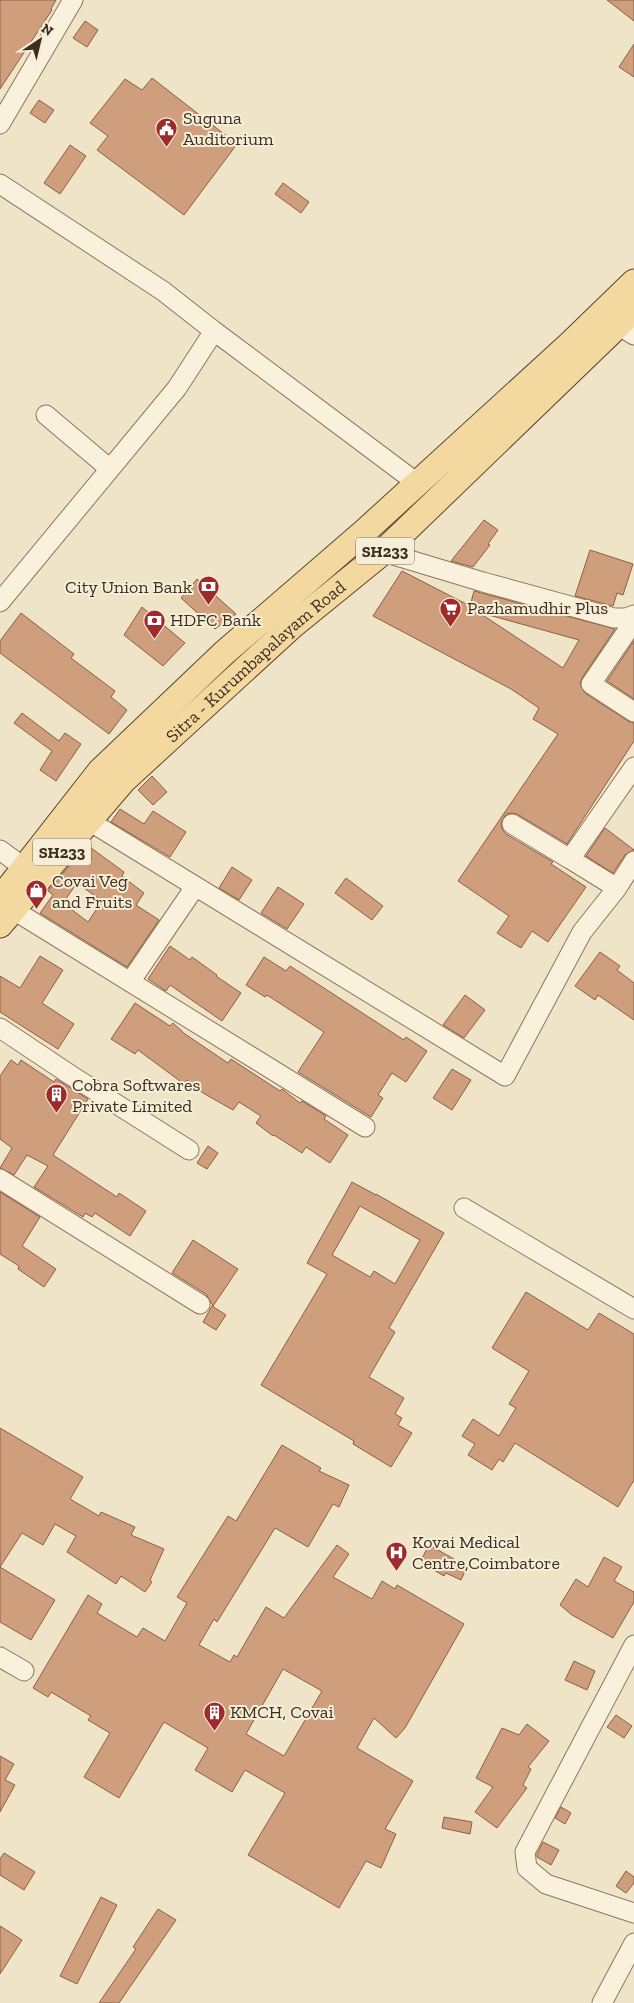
<svg xmlns="http://www.w3.org/2000/svg" width="634" height="2003" viewBox="0 0 634 2003" font-family="'Zilla Slab',serif">
<style>
.building{fill:#cf9f7d;stroke:#8d5f41;fill-rule:evenodd}
.lines{fill:none;stroke-linecap:round;stroke-linejoin:round}
.minor-casing{stroke:#8d765c;stroke-width:21}
.major-casing{stroke:#5b4430;stroke-width:27}
.minor{stroke:#faf1dc;stroke-width:19}
.major{stroke:#f3d9a0;stroke-width:25}
.labels{text-anchor:middle;stroke-width:4;stroke-linejoin:round;paint-order:stroke}
.shield{fill:#f7eed8;stroke:#756857;stroke-width:1}
.shield-label{font-size:16px;font-weight:bold;fill:#3d2e20}
.poi-label{font-size:18px;fill:#3d2e20;stroke:#f7eed8;text-anchor:start}
.street-label{font-size:18px;fill:#3d2e20;stroke:#f7eed8}
</style>
<rect width="100%" height="100%" fill="#f0e4c8"/>
<path class="building" d="M 0,0 L 56,0 L 51,9 L 52,10 L 0,89 Z
M 607,0 L 634,0 L 634,21 Z
M 85,21 L 98,30 L 87,47 L 73,38 Z
M 634,44 L 634,77 L 619,67 Z
M 152,78 L 237,144 L 184,215 L 97,150 L 108,136 L 90,123 L 125,79 L 142,90 Z
M 39,100 L 54,110 L 45,123 L 30,113 Z
M 70,145 L 86,156 L 60,194 L 44,183 Z
M 283,183 L 309,202 L 301,213 L 275,194 Z
M 484,520 L 498,530 L 488,544 L 490,545 L 473,567 L 451,561 Z
M 590,550 L 633,564 L 623,595 L 617,593 L 613,606 L 575,596 Z
M 402,571 L 470,606 L 474,591 L 615,629 L 582,678 L 580,684 L 585,693 L 628,721 L 634,723 L 634,741 L 567,844 L 517,814 L 512,813 L 506,814 L 501,823 L 502,829 L 506,834 L 553,862 L 551,864 L 586,887 L 548,942 L 532,931 L 521,948 L 497,933 L 509,916 L 458,881 L 558,734 L 533,719 L 539,708 L 511,689 L 373,616 ZM 478,612 L 579,640 L 563,668 Z
M 197,579 L 236,614 L 215,629 L 181,598 Z
M 142,607 L 185,643 L 163,666 L 124,635 Z
M 21,613 L 74,654 L 71,658 L 115,691 L 111,697 L 127,710 L 109,734 L 0,653 L 0,641 Z
M 634,641 L 634,699 L 607,681 Z
M 22,713 L 59,741 L 65,733 L 81,744 L 56,781 L 40,770 L 52,751 L 14,723 Z
M 152,776 L 167,792 L 153,805 L 138,790 Z
M 120,809 L 144,824 L 153,811 L 186,832 L 170,857 L 111,822 Z
M 605,828 L 634,850 L 625,855 L 613,873 L 586,856 Z
M 87,845 L 124,872 L 122,876 L 144,893 L 136,905 L 159,920 L 127,967 L 40,913 L 53,895 L 48,891 ZM 77,883 L 102,901 L 88,922 L 63,903 Z
M 232,867 L 252,880 L 239,900 L 219,888 Z
M 346,878 L 383,906 L 372,920 L 335,893 Z
M 278,887 L 304,904 L 287,929 L 261,913 Z
M 170,946 L 190,960 L 192,957 L 217,975 L 216,976 L 241,993 L 222,1021 L 170,985 L 166,991 L 148,979 Z
M 600,952 L 620,966 L 617,970 L 634,983 L 634,1020 L 598,995 L 595,1000 L 575,986 Z
M 40,956 L 63,970 L 42,1003 L 74,1024 L 58,1049 L 0,1012 L 0,976 L 20,988 Z
M 264,957 L 286,971 L 290,966 L 404,1040 L 406,1037 L 427,1051 L 406,1082 L 392,1073 L 378,1095 L 383,1098 L 371,1117 L 298,1072 L 324,1032 L 267,995 L 265,997 L 246,985 Z
M 465,995 L 485,1010 L 464,1038 L 443,1025 Z
M 135,1003 L 170,1026 L 173,1023 L 185,1034 L 228,1063 L 231,1059 L 280,1091 L 282,1089 L 300,1103 L 302,1101 L 326,1116 L 324,1119 L 348,1135 L 330,1163 L 306,1147 L 302,1153 L 274,1135 L 273,1136 L 256,1123 L 261,1116 L 239,1102 L 233,1110 L 203,1093 L 187,1080 L 184,1084 L 138,1050 L 135,1054 L 111,1039 Z
M 11,1060 L 18,1065 L 21,1060 L 54,1082 L 56,1079 L 88,1099 L 53,1155 L 117,1197 L 119,1193 L 146,1211 L 130,1236 L 95,1213 L 92,1217 L 85,1213 L 83,1217 L 34,1187 L 48,1166 L 27,1155 L 14,1175 L 0,1168 L 12,1148 L 0,1139 L 0,1076 Z
M 452,1069 L 471,1080 L 452,1110 L 433,1098 Z
M 208,1146 L 218,1153 L 207,1169 L 197,1163 Z
M 352,1182 L 376,1195 L 376,1194 L 444,1233 L 389,1328 L 395,1332 L 369,1377 L 404,1398 L 395,1414 L 402,1418 L 398,1425 L 412,1433 L 391,1467 L 353,1444 L 354,1441 L 261,1385 L 327,1274 L 307,1263 ZM 360,1206 L 420,1240 L 395,1284 L 374,1271 L 370,1277 L 332,1255 Z
M 0,1192 L 40,1217 L 22,1246 L 56,1269 L 44,1287 L 18,1269 L 19,1266 L 0,1254 Z
M 193,1240 L 238,1269 L 213,1306 L 206,1294 L 172,1273 Z
M 526,1292 L 588,1330 L 599,1313 L 634,1334 L 634,1480 L 618,1507 L 515,1443 L 503,1462 L 499,1459 L 492,1470 L 468,1455 L 475,1444 L 462,1436 L 473,1419 L 499,1436 L 516,1408 L 509,1404 L 529,1371 L 492,1348 Z
M 212,1306 L 226,1315 L 216,1330 L 203,1322 Z
M 0,1428 L 83,1477 L 70,1499 L 99,1516 L 101,1512 L 135,1527 L 131,1535 L 164,1549 L 150,1580 L 152,1582 L 145,1592 L 121,1576 L 116,1584 L 67,1552 L 76,1536 L 55,1524 L 43,1545 L 22,1533 L 0,1567 Z
M 282,1445 L 321,1468 L 319,1471 L 349,1485 L 339,1507 L 333,1504 L 308,1547 L 275,1528 L 217,1622 L 214,1619 L 199,1645 L 230,1662 L 234,1655 L 237,1657 L 266,1607 L 284,1618 L 337,1545 L 349,1554 L 333,1577 L 372,1599 L 382,1581 L 395,1589 L 397,1585 L 464,1624 L 405,1728 L 396,1738 L 374,1718 L 357,1748 L 413,1781 L 385,1829 L 396,1834 L 381,1868 L 366,1861 L 339,1908 L 248,1855 L 285,1793 L 245,1770 L 232,1792 L 195,1770 L 208,1748 L 164,1722 L 119,1798 L 84,1777 L 110,1733 L 88,1720 L 91,1716 L 51,1692 L 48,1697 L 33,1688 L 88,1595 L 102,1604 L 97,1613 L 137,1637 L 143,1628 L 165,1641 L 187,1603 L 177,1597 L 228,1516 L 236,1521 ZM 283,1669 L 322,1691 L 284,1756 L 246,1734 Z
M 429,1545 L 454,1559 L 453,1560 L 467,1567 L 461,1580 L 446,1573 L 444,1576 L 420,1562 Z
M 604,1557 L 622,1567 L 614,1581 L 634,1592 L 634,1602 L 613,1638 L 572,1615 L 560,1605 L 576,1579 L 588,1587 Z
M 0,1567 L 55,1600 L 31,1640 L 0,1622 Z
M 574,1661 L 595,1671 L 587,1690 L 565,1680 Z
M 616,1715 L 632,1726 L 624,1738 L 607,1727 Z
M 527,1724 L 549,1741 L 528,1767 L 531,1769 L 523,1785 L 527,1788 L 497,1828 L 475,1812 L 493,1787 L 476,1778 L 502,1728 L 519,1735 Z
M 0,1756 L 14,1764 L 5,1780 L 15,1785 L 0,1812 Z
M 561,1807 L 571,1813 L 565,1824 L 555,1818 Z
M 444,1817 L 472,1822 L 470,1834 L 442,1828 Z
M 543,1842 L 559,1850 L 551,1865 L 537,1857 L 537,1854 Z
M 4,1853 L 35,1872 L 24,1890 L 0,1875 L 0,1859 Z
M 626,1871 L 634,1877 L 634,1883 L 626,1893 L 616,1886 Z
M 101,1897 L 117,1905 L 77,1984 L 60,1976 Z
M 158,1909 L 176,1920 L 119,2003 L 99,2003 L 136,1949 L 133,1947 Z
M 0,1926 L 22,1940 L 0,1974 Z"/>
<g class="lines">
<defs>
<path id="minor" d="M 0,124 L 73,0
M 0,184 L 163,291 L 214,331 L 417,483
M 618,325 L 634,335
M 46,415 L 110,469
M 383,552 L 483,582 L 614,618 L 626,618 L 634,615
M 0,602 L 177,388 L 214,331
M 634,621 L 591,684 L 634,712
M 89,821 L 505,1076 L 582,932 L 617,888 L 634,861
M 512,824 L 570,859 L 634,767
M 0,850 L 35,876
M 570,859 L 617,888
M 12,909 L 365,1127
M 130,982 L 195,887
M 0,1028 L 69,1074 L 189,1150
M 0,1179 L 200,1304
M 464,1208 L 634,1309
M 634,1645 L 525,1852 L 527,1868 L 546,1884 L 634,1913
M 0,1657 L 24,1671
M 602,2003 L 634,1943"/>
<g id="major">
<path d="M 0,899 L 100,771 L 224,653 L 364,532 L 570,344 L 634,282"/>
<path id="s1" d="M 0,925 L 124,780 L 292,626 L 383,552 L 634,310"/>
</g>
</defs>
<use href="#minor" class="minor-casing"/>
<use href="#major" class="major-casing"/>
<use href="#minor" class="minor"/>
<use href="#major" class="major"/>
</g>
<defs>
<symbol id="civic-pin" viewBox="-11 -11 22 30"><path d="M0 17L-7.5 6A9.5 9.5 0 1 1 7.5 6Z" fill="#9e2a2b" stroke="#f7eed8"/><path d="M-.6-6.5H3V-4.5H.6V-3L4-1V1h2V6H-6V1h2V-1L-.6-3ZM-1.2 2.5V6h2.4V2.5Z" fill="#fff"/></symbol>
<symbol id="bank-pin" viewBox="-11 -11 22 30"><path d="M0 17L-7.5 6A9.5 9.5 0 1 1 7.5 6Z" fill="#9e2a2b" stroke="#f7eed8"/><path d="M-6-4H6V4H-6ZM0-2.3a2.3 2.3 0 1 0 0 4.6a2.3 2.3 0 1 0 0-4.6Z" fill="#fff"/></symbol>
<symbol id="supermarket-pin" viewBox="-11 -11 22 30"><path d="M0 17L-7.5 6A9.5 9.5 0 1 1 7.5 6Z" fill="#9e2a2b" stroke="#f7eed8"/><path d="M-6-5.5h2.5l.6 2H6L4.5 2H-2.5L-4.4-4H-6ZM-1.5 3.2a1.3 1.3 0 1 0 .1 0ZM3 3.2a1.3 1.3 0 1 0 .1 0Z" fill="#fff"/></symbol>
<symbol id="shop-pin" viewBox="-11 -11 22 30"><path d="M0 17L-7.5 6A9.5 9.5 0 1 1 7.5 6Z" fill="#9e2a2b" stroke="#f7eed8"/><path d="M-5-2.5h2.3a2.7 3.5 0 0 1 5.4 0H5L5.5 6h-11ZM-1.5-2.5h3a1.5 2.3 0 0 0-3 0Z" fill="#fff"/></symbol>
<symbol id="building-pin" viewBox="-11 -11 22 30"><path d="M0 17L-7.5 6A9.5 9.5 0 1 1 7.5 6Z" fill="#9e2a2b" stroke="#f7eed8"/><path d="M-4-6H4V6H1V3H-1V6H-4ZM-2.5-4.3h1.7v1.8h-1.7ZM.8-4.3h1.7v1.8H.8ZM-2.5-1h1.7V.8h-1.7ZM.8-1h1.7V.8H.8Z" fill="#fff"/></symbol>
<symbol id="hospital-pin" viewBox="-11 -11 22 30"><path d="M0 17L-7.5 6A9.5 9.5 0 1 1 7.5 6Z" fill="#9e2a2b" stroke="#f7eed8"/><path d="M-5-5h3v3.5h4V-5h3V5h-3V1.5h-4V5h-3Z" fill="#fff"/></symbol>
</defs>
<g fill-rule="evenodd">
<use href="#civic-pin" x="154" y="116" width="25" height="34"/>
<use href="#bank-pin" x="196" y="574" width="25" height="34"/>
<use href="#supermarket-pin" x="438" y="596" width="25" height="34"/>
<use href="#bank-pin" x="142" y="608" width="25" height="34"/>
<use href="#shop-pin" x="24" y="878" width="25" height="34"/>
<use href="#building-pin" x="44" y="1082" width="25" height="34"/>
<use href="#hospital-pin" x="384" y="1540" width="25" height="34"/>
<use href="#building-pin" x="202" y="1700" width="25" height="34"/>
</g>
<g class="labels">
<g class="shield">
<rect x="356" y="537.5" width="58" height="27" rx="4"/>
<rect x="33" y="838.5" width="58" height="27" rx="4"/>
</g>
<g class="shield-label">
<text x="385" y="557">SH233</text>
<text x="62" y="858">SH233</text>
</g>
<g class="poi-label">
<text x="183" y="124">Suguna<tspan x="183" dy="21">Auditorium</tspan></text>
<text x="192" y="593" text-anchor="end">City Union Bank</text>
<text x="467" y="614">Pazhamudhir Plus</text>
<text x="170" y="626">HDFC Bank</text>
<text x="52" y="887">Covai Veg<tspan x="52" dy="21">and Fruits</tspan></text>
<text x="72" y="1091">Cobra Softwares<tspan x="72" dy="21">Private Limited</tspan></text>
<text x="412" y="1548">Kovai Medical<tspan x="412" dy="21">Centre,Coimbatore</tspan></text>
<text x="230" y="1718">KMCH, Covai</text>
</g>
<g class="street-label">
<text dy="6" stroke="none"><textPath href="#s1" startOffset="368">Sitra - Kurumbapalayam Road</textPath></text>
</g>
</g>
<g transform="translate(40 40) rotate(35)" stroke="#f7eed8" stroke-width="4" paint-order="stroke">
<path d="M0-4L9 19L0 12L-9 19Z" fill="#3d2e20"/>
<text y="-8" font-size="14" font-weight="bold" text-anchor="middle" fill="#3d2e20">N</text>
</g>
</svg>
